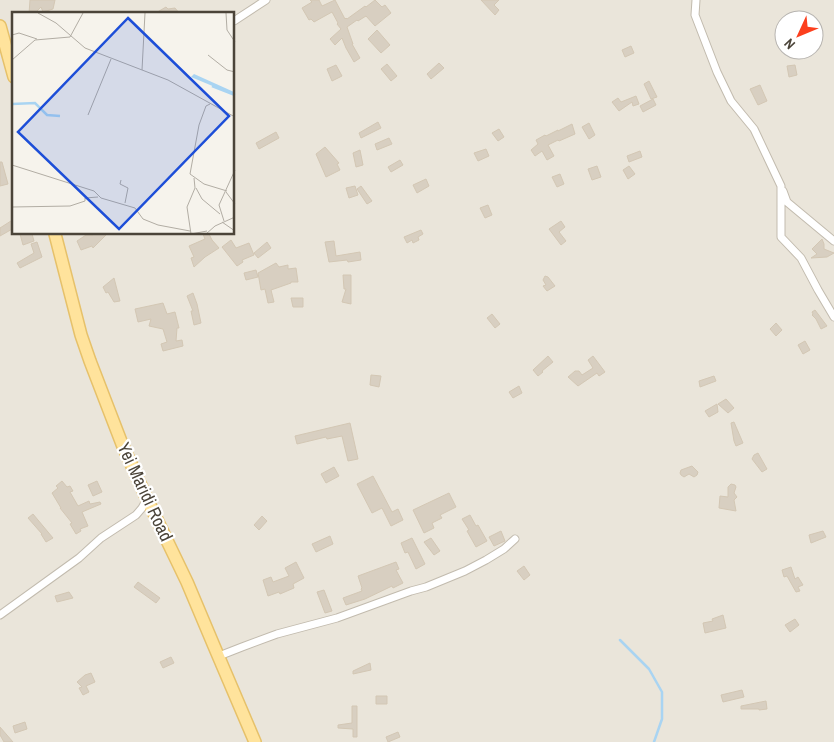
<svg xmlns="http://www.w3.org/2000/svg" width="834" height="742" viewBox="0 0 834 742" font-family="'Archivo Narrow',sans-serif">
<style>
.residential{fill:#eae5da;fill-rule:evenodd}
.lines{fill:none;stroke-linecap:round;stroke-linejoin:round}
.stream{stroke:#a9d4f2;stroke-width:2.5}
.building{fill:#d8cfc1;stroke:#d3c7b4}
.street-casing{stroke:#c2bbae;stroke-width:9}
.primary-casing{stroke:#e6c16a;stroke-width:14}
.street{stroke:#fff;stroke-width:7}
.primary{stroke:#ffe39c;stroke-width:11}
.labels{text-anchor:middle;stroke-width:4.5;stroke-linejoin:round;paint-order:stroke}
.street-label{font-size:18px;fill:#4b4439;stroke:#fff}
.inset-river{fill:none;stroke:#a9d4f2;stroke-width:2.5}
.inset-road{fill:none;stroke:#b2ada4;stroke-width:1}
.view{fill:#1d4ed8;fill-opacity:0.15;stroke:#1d4ed8;stroke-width:2.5}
.inset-edge{fill:none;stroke:#4b4439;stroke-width:2.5}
</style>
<rect width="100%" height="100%" fill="#f6f3ec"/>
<path class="residential" d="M 0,0 L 834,0 L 834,742 L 0,742 ZM 14,14 L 234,14 L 234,234 L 14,234 ZM 784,20 L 814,20 L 814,50 L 784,50 Z"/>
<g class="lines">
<path class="stream" d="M 620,640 L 649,669 L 662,692 L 662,719 L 654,742"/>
</g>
<path class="building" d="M 30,0 L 55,0 L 53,9 L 43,12 L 41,7 L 34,14 L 29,14 Z
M 310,0 L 319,0 L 322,6 L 335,0 L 345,19 L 346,18 L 347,19 L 365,6 L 366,7 L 375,0 L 382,7 L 385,5 L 391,13 L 375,26 L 366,16 L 358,21 L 357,20 L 347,27 L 353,44 L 352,44 L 360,58 L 354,62 L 346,48 L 342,38 L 335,45 L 330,39 L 341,29 L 337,24 L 338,23 L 332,12 L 314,22 L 311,19 L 309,20 L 302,8 L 312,2 Z
M 481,0 L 499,0 L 494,5 L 499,10 L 495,15 Z
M 166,7 L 168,9 L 175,8 L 180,14 L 154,14 Z
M 377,30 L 390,45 L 381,53 L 368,39 Z
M 631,46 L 634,53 L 625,57 L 622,50 Z
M 439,63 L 444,68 L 431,79 L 427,74 Z
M 387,64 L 397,76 L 391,81 L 381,69 Z
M 336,65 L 342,76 L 332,81 L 327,69 Z
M 795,65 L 797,75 L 789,77 L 787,66 Z
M 649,81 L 657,97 L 651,99 L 644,84 Z
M 760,85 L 767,101 L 758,105 L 750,89 Z
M 636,96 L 639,104 L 633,106 L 632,102 L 619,111 L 612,102 L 618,98 L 621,102 Z
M 653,99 L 656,105 L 643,112 L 640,106 Z
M 378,122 L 381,128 L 361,138 L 359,133 Z
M 589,123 L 595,135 L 589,139 L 582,127 Z
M 572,124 L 575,134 L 559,141 L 558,140 L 548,145 L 554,156 L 547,160 L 542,151 L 535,156 L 531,150 L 538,144 L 536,140 L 545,135 L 546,136 L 558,130 L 558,131 Z
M 499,129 L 504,137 L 498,141 L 492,133 Z
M 276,132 L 279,138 L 259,149 L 256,143 Z
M 389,138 L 392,144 L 377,150 L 375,144 Z
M 325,147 L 339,163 L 337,164 L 340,170 L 326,177 L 316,154 Z
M 486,149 L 489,156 L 478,161 L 474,153 Z
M 360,150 L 363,165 L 356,167 L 353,153 Z
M 640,151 L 642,157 L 629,162 L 627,156 Z
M 400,160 L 403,165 L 391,172 L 388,167 Z
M 0,162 L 2,162 L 8,184 L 0,186 Z
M 597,166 L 601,177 L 592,180 L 588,169 Z
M 629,166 L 635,174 L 628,179 L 623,170 Z
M 560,174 L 564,184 L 557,187 L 552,177 Z
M 426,179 L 429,186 L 417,193 L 413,185 Z
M 355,186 L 358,195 L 349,198 L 346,188 Z
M 361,186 L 372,201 L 367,204 L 357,189 Z
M 488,205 L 492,215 L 485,218 L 480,208 Z
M 14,219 L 14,228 L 0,236 L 0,228 Z
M 561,221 L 565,227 L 559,232 L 566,241 L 561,245 L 549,229 Z
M 421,230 L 423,234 L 418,237 L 419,240 L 413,243 L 412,240 L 407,243 L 404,237 Z
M 20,234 L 32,234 L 34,241 L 23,245 Z
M 92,234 L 107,234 L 93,248 L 92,246 L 81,250 L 77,241 L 86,235 L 93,235 Z
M 203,234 L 209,234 L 212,240 L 219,248 L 205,257 L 194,267 L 191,258 L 194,257 L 189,246 L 205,239 Z
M 822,239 L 824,244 L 824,249 L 834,253 L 827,257 L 811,258 L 817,254 L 812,249 Z
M 231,240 L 236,248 L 249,243 L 254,255 L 242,260 L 243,262 L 237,266 L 222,247 Z
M 334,241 L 336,256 L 360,252 L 361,260 L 348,262 L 347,260 L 329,262 L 325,242 Z
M 37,242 L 42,257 L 20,268 L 17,263 L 34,253 L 31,244 Z
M 267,242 L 271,248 L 258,258 L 254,253 Z
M 276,263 L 279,267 L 288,265 L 288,269 L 296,268 L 298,282 L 291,282 L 291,283 L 271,290 L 274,302 L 268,303 L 265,289 L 261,290 L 258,273 Z
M 256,270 L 258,277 L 246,280 L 244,273 Z
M 343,275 L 351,275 L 351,304 L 342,302 L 346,289 L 344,289 Z
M 545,276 L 548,277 L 555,286 L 547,291 L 543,286 L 546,285 L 543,280 Z
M 114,278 L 120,301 L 114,302 L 108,292 L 106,293 L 103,287 Z
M 193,293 L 197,304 L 201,323 L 194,325 L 191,311 L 193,311 L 187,296 Z
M 291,298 L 303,298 L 303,307 L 293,307 Z
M 163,303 L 167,314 L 175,312 L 179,328 L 177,328 L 176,341 L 182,340 L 183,346 L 163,351 L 161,344 L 167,342 L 163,329 L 149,326 L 151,319 L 138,322 L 135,309 Z
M 815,310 L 827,326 L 821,329 L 816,319 L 812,315 L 813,314 L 812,312 Z
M 492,314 L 500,324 L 495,328 L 487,318 Z
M 776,323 L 782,330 L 776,336 L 770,329 Z
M 805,341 L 810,350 L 803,354 L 798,345 Z
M 548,356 L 553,362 L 542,371 L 543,372 L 538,376 L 533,370 Z
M 593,356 L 605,372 L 599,376 L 597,373 L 578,386 L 568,377 L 575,371 L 579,371 L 582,375 L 593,368 L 588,360 Z
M 371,375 L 381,376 L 379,387 L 370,385 Z
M 714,376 L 716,381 L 700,387 L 699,381 Z
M 519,386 L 522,393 L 513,398 L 509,392 Z
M 726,399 L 734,408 L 728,413 L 718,404 Z
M 717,404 L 718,412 L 709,417 L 705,411 Z
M 734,422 L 743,443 L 736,446 L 734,441 L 731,423 Z
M 350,423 L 358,459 L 348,461 L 342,436 L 327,439 L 326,437 L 297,444 L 295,436 Z
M 758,453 L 767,469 L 762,472 L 752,459 L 754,455 Z
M 692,466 L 698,472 L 697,475 L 694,477 L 689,474 L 684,477 L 681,475 L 680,473 L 681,470 Z
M 334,467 L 339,476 L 326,483 L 321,474 Z
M 373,476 L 392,512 L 398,509 L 403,520 L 391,526 L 382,508 L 372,513 L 357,484 Z
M 62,481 L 67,487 L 70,486 L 73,491 L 70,492 L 78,506 L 89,501 L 90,504 L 100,502 L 101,504 L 82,512 L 88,526 L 80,529 L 81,531 L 76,534 L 70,524 L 72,523 L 60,508 L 61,508 L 52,493 L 58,488 L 56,486 Z
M 97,481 L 102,492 L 93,496 L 88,485 Z
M 731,484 L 735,485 L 736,487 L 734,493 L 737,497 L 734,500 L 736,511 L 719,508 L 720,496 L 728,497 L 728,487 Z
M 449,493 L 456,507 L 440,515 L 442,518 L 432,523 L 434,528 L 424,533 L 413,510 Z
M 33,514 L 53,538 L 46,542 L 41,534 L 42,534 L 28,518 Z
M 470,515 L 476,526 L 478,525 L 487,541 L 476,547 L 467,531 L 469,530 L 462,519 Z
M 262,516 L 267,521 L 259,530 L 254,525 Z
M 501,531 L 505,541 L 494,546 L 489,537 Z
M 823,531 L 826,537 L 811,543 L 809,535 Z
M 330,536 L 333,544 L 316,552 L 312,544 Z
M 412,538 L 425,564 L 416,569 L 408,552 L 405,553 L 401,543 Z
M 431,538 L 440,551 L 434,555 L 424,542 Z
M 296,562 L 304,578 L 293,584 L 294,588 L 280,594 L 279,592 L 268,596 L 263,580 L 271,577 L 273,582 L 289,576 L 285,568 Z
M 396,562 L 399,569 L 396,570 L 403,583 L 393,588 L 392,586 L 365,599 L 346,605 L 343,598 L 362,591 L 361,589 L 362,588 L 358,576 Z
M 524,566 L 530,575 L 524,580 L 517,571 Z
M 791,567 L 795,579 L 798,577 L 803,585 L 798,587 L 800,591 L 796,592 L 787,576 L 784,577 L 782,570 Z
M 138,582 L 160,598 L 156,603 L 134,587 Z
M 324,590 L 332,611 L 325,613 L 317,592 Z
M 69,592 L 73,598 L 57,602 L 55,596 Z
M 723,615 L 726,628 L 705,633 L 703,623 L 713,621 L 712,619 Z
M 795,619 L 799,625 L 790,632 L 785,625 Z
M 171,657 L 174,663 L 163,668 L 160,662 Z
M 370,663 L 371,670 L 353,674 L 353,671 Z
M 91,673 L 95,682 L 86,686 L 89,692 L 83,695 L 79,688 L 82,687 L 77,682 L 85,675 Z
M 742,690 L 744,697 L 723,702 L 721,695 Z
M 376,696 L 387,696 L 387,704 L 376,704 Z
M 766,701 L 767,709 L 759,710 L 759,709 L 741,709 L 741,706 Z
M 352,706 L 357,706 L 357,737 L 353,737 L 353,729 L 338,728 L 338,725 L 352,723 Z
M 25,722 L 27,729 L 15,733 L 13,726 Z
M 0,727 L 13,742 L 4,742 L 0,735 Z
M 398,732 L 400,737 L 388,742 L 386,737 Z"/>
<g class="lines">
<defs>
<path id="street" d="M 696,0 L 695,15 L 717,72 L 731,101 L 754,129 L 781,186 L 781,237 L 801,258 L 818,290 L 834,317
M 234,21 L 266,0
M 783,191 L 787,202 L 834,241
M 0,615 L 79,558 L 101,538 L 136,515 L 142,508 L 147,499
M 219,656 L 242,647 L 277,634 L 337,618 L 411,591 L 426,587 L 465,571 L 486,560 L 504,549 L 515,539"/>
<path id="primary" d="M 0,26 L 14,77
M 55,234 L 81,335 L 90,361 L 122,444 L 147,499 L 187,582 L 214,646 L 255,742"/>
</defs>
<use href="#street" class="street-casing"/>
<use href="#primary" class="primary-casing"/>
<use href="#street" class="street"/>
<use href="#primary" class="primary"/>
</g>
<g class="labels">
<g class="street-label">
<text transform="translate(145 492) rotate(65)" y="6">Yei Maridi Road</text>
</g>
</g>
<g transform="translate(12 12)">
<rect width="222" height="222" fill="#f6f3ec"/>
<path d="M 182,62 L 222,80 L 222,83 L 179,65 Z" fill="#a9d4f2"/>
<path class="inset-river" d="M 200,74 L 223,83M 0,92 L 23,91 L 35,103 L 48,104"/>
<path class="inset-road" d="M 26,1 L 44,11 L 73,36 L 156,68 L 223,105M 214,1 L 215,18 L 223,30M 0,23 L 7,21 L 25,27M 196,43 L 215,58 L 223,60M 0,48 L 23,28 L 58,25 L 71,1M 130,58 L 133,1M 198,92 L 194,94 L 187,113 L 178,162 L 192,172 L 215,179M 76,103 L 99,47M 0,153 L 82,179 L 89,186 L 123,196 L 131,207 L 146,213 L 178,219M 109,168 L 108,172 L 116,176 L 113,191M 184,176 L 190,187 L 208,202M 214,180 L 223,192M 0,195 L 58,194 L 73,189 L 73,186 L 86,185M 212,209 L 207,193 L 223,158M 210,210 L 223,219M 179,222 L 175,195 L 183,176 L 182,166M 179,222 L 195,219M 194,222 L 203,214 L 223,205"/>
<path class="view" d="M 116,6 L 217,104 L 107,217 L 6,120 Z"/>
<rect width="222" height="222" class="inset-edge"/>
</g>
<g transform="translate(799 35) rotate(226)"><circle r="24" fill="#ffffff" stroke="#b7b4b0"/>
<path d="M0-4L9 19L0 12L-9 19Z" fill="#fc3f1d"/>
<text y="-8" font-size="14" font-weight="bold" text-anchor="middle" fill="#4b4439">N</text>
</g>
</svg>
